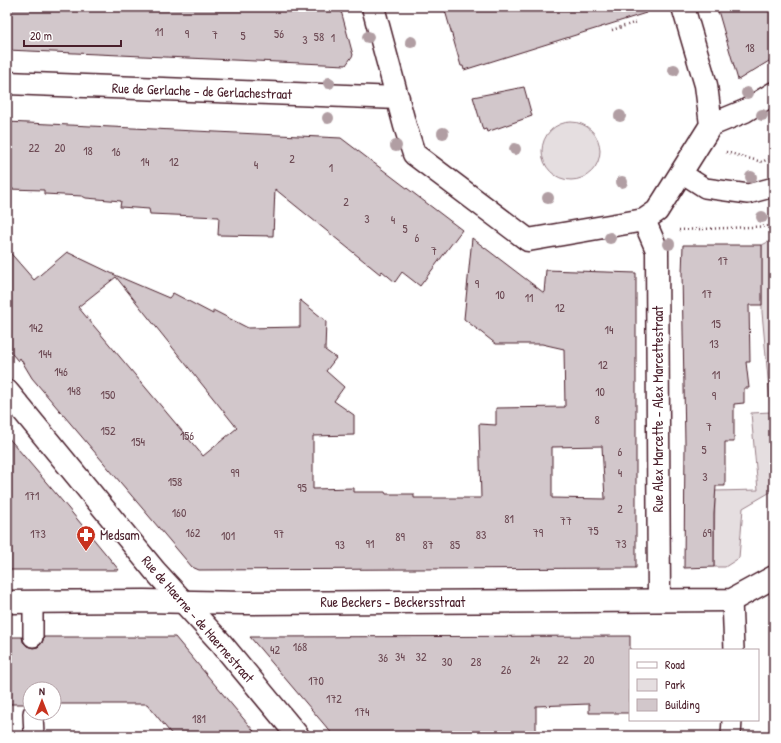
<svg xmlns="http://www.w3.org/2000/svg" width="781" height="743" viewBox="0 0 781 743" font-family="'Patrick Hand',sans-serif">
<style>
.green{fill:#e5dee0;stroke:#987e86}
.building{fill:#d2c7cb;stroke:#4a1f2b;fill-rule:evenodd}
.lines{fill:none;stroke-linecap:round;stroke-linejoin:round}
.service-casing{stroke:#4a1f2b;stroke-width:22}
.minor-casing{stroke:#4a1f2b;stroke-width:25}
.tertiary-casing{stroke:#4a1f2b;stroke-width:25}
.path{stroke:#4a1f2b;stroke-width:2.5;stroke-dasharray:1 3;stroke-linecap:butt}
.service{stroke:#fff;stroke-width:19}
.minor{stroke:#fff;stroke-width:22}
.tertiary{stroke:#fff;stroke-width:22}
.tree{fill:#b19ea3}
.labels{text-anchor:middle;stroke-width:3.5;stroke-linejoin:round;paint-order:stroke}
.number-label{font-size:12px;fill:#6c4953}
.street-label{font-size:14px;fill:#4a1f2b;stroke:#fff}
.poi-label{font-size:14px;fill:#4a1f2b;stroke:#fff;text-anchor:start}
</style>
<rect width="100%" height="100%" fill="#fff"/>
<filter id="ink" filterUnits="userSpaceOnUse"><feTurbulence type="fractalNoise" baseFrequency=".025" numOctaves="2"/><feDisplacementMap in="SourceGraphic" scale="8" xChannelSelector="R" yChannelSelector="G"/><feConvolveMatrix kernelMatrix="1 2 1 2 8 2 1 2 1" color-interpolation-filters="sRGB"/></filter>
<g filter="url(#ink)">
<path class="green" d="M542 151a29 29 0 1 1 58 0a29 29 0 1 1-58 0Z
M 774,239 L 774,490 L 743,508 L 739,558 L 725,567 L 714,567 L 715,491 L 758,490 L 751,413 L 771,412 L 762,312 L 762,245 Z"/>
<path class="building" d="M 7,7 L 340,7 L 353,55 L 346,65 L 7,50 Z
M 444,7 L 645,7 L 646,13 L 464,70 L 463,66 L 461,66 Z
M 717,7 L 774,7 L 774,58 L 738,80 Z
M 524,87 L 532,116 L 487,132 L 486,129 L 483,130 L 473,97 Z
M 7,122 L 341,138 L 462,230 L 420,286 L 402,272 L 395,282 L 382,271 L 380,274 L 275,189 L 273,236 L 218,235 L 219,217 L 150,214 L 149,209 L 120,207 L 121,201 L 86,198 L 82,196 L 44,194 L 44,190 L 7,189 Z
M 472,238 L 544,293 L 546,270 L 636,273 L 636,568 L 199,570 L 192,567 L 32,378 L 20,358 L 18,361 L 7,348 L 7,249 L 34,280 L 67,252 L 115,275 L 169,298 L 173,293 L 213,314 L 213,310 L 248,328 L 300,327 L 300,300 L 326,321 L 325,350 L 336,358 L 326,371 L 344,387 L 334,401 L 354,415 L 354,435 L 313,436 L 313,489 L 354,488 L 354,492 L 385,492 L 386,494 L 414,494 L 414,498 L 481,498 L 479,424 L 496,425 L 496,408 L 565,407 L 564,349 L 542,344 L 496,344 L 464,319 ZM 116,277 L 237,428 L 203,456 L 78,307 ZM 602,446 L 605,499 L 552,498 L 552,447 Z
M 683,245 L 762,245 L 762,305 L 749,305 L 750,362 L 746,362 L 749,388 L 744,388 L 744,403 L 734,404 L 734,442 L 725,442 L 725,486 L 716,486 L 714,514 L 714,567 L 684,568 L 685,443 L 682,274 Z
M 7,436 L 68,508 L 119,570 L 7,570 Z
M 630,636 L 630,713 L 589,713 L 589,704 L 536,706 L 536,736 L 334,736 L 250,637 Z
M 7,637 L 22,637 L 23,642 L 27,646 L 33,648 L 38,647 L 42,643 L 44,637 L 175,637 L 258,736 L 173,736 L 147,704 L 54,704 L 54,689 L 30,689 L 30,703 L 27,704 L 7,704 Z"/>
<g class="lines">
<defs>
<path id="service" d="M 680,172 L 705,188 L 748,194 L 774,187
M 732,600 L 734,650
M 33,602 L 33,637
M 33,713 L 34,736
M 731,736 L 732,720"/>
<path id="minor" d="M 373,7 L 405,126 L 414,154 L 528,240 L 644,220 L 657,211 L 711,125 L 706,85 L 683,7
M 7,83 L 398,98
M 711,125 L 745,111 L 774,93
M 644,220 L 657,250 L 659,600
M 7,391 L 155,571 L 221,643 L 298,736"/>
<path id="tertiary" d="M 7,602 L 144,601 L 243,603 L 732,600 L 774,577"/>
</defs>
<use href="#service" class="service-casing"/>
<use href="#minor" class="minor-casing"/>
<use href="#tertiary" class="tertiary-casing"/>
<path class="path" d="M 612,30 L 637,22
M 726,152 L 762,162 L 768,159
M 679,230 L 774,226"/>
<use href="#service" class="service"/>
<use href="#minor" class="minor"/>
<use href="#tertiary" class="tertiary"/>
</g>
<g class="tree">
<circle cx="368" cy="37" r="6"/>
<circle cx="411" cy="42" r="6"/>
<circle cx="674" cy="70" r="6"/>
<circle cx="329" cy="83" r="6"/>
<circle cx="747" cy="93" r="6"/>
<circle cx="762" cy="115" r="6"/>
<circle cx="620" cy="116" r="6"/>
<circle cx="328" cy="118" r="6"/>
<circle cx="443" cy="133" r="6"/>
<circle cx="396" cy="146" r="6"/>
<circle cx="515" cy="149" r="6"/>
<circle cx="751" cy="177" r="6"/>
<circle cx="622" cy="182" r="6"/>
<circle cx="548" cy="198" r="6"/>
<circle cx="762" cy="217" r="6"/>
<circle cx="610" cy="238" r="6"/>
<circle cx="669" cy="244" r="6"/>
</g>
</g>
<defs>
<symbol id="pharmacy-pin" viewBox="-11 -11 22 30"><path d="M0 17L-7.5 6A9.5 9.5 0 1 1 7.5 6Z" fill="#c8321e" stroke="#fff"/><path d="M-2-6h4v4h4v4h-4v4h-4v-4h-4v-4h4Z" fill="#fff"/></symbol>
</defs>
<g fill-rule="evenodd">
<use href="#pharmacy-pin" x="75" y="524" width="22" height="30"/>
</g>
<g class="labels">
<g class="number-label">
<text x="159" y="36">11</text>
<text x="187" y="38">9</text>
<text x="279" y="38">56</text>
<text x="215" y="39">7</text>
<text x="243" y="40">5</text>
<text x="319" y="41">58</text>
<text x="333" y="42">1</text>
<text x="305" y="44">3</text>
<text x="750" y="52">18</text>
<text x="34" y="152">22</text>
<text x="60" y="152">20</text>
<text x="88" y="155">18</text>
<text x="116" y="156">16</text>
<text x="292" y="163">2</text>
<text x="145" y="166">14</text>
<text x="174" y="166">12</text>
<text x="256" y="169">4</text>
<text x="331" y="172">1</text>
<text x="346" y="206">2</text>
<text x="367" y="223">3</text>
<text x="393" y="224">4</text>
<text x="405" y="233">5</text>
<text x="417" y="242">6</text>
<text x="434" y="255">7</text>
<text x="723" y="265">17</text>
<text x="477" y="288">9</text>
<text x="707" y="298">17</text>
<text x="500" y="299">10</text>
<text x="529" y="302">11</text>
<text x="560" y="312">12</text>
<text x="716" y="328">15</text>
<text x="36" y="332">142</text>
<text x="609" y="334">14</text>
<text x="714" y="348">13</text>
<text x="45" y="358">144</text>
<text x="603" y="369">12</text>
<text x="61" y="376">146</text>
<text x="716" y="379">11</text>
<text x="74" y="395">148</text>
<text x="600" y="396">10</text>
<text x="108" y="399">150</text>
<text x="714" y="400">9</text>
<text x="597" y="424">8</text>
<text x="709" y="431">7</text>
<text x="108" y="435">152</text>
<text x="187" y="440">156</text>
<text x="138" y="446">154</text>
<text x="704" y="454">5</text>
<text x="620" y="456">6</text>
<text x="235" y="477">99</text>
<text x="620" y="477">4</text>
<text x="705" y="481">3</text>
<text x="175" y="486">158</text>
<text x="302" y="492">95</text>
<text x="32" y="500">171</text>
<text x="620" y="513">2</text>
<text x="179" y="517">160</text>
<text x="509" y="523">81</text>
<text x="566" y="525">77</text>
<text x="593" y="535">75</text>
<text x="193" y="537">162</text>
<text x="538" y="537">79</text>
<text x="707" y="537">69</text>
<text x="38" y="538">173</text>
<text x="279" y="538">97</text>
<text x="481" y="539">83</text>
<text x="228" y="540">101</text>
<text x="400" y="541">89</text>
<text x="370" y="548">91</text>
<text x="621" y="548">73</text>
<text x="340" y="549">93</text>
<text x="428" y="549">87</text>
<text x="455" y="549">85</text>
<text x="300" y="651">168</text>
<text x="275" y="654">42</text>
<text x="400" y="661">34</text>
<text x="421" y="661">32</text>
<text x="383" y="662">36</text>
<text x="535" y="664">24</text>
<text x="563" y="664">22</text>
<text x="589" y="664">20</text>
<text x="447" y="666">30</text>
<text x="476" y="666">28</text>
<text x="506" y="674">26</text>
<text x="316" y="685">170</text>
<text x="334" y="703">172</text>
<text x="362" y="716">174</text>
<text x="199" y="723">181</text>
</g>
<g class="street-label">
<text transform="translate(202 91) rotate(2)" y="5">Rue de Gerlache - de Gerlachestraat</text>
<text transform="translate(658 409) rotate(-90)" y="5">Rue Alex Marcette - Alex Marcettestraat</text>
<text x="393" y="607">Rue Beckers - Beckersstraat</text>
<text transform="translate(198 619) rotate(49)" y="5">Rue de Haerne - de Haernestraat</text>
</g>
<g class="poi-label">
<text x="100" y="540">Medsam</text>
</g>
</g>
<rect width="781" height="743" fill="none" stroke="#fff" stroke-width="24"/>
<rect x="12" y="12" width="757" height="719" fill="none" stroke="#4a1f2b" stroke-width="1.5" filter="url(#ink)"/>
<rect x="629" y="649" width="130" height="72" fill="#ffffff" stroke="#b7a5aa"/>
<rect x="637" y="662" width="20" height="6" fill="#ffffff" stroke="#b7a5aa"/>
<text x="665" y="669" font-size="12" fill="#4a1f2b">Road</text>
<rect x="637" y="679" width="20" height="12" fill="#e5dee0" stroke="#b7a5aa"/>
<text x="665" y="689" font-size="12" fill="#4a1f2b">Park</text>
<rect x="637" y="699" width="20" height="12" fill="#d2c7cb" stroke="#b7a5aa"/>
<text x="665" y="709" font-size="12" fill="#4a1f2b">Building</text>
<g transform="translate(42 701)"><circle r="19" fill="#ffffff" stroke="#b7a5aa"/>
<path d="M0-3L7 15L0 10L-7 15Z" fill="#c8321e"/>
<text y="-6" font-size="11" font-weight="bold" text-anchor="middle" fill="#4a1f2b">N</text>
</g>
<path d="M24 40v6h97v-6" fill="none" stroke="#4a1f2b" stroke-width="2"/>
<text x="30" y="40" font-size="12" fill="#4a1f2b" stroke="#ffffff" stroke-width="3" paint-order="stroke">20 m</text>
</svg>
